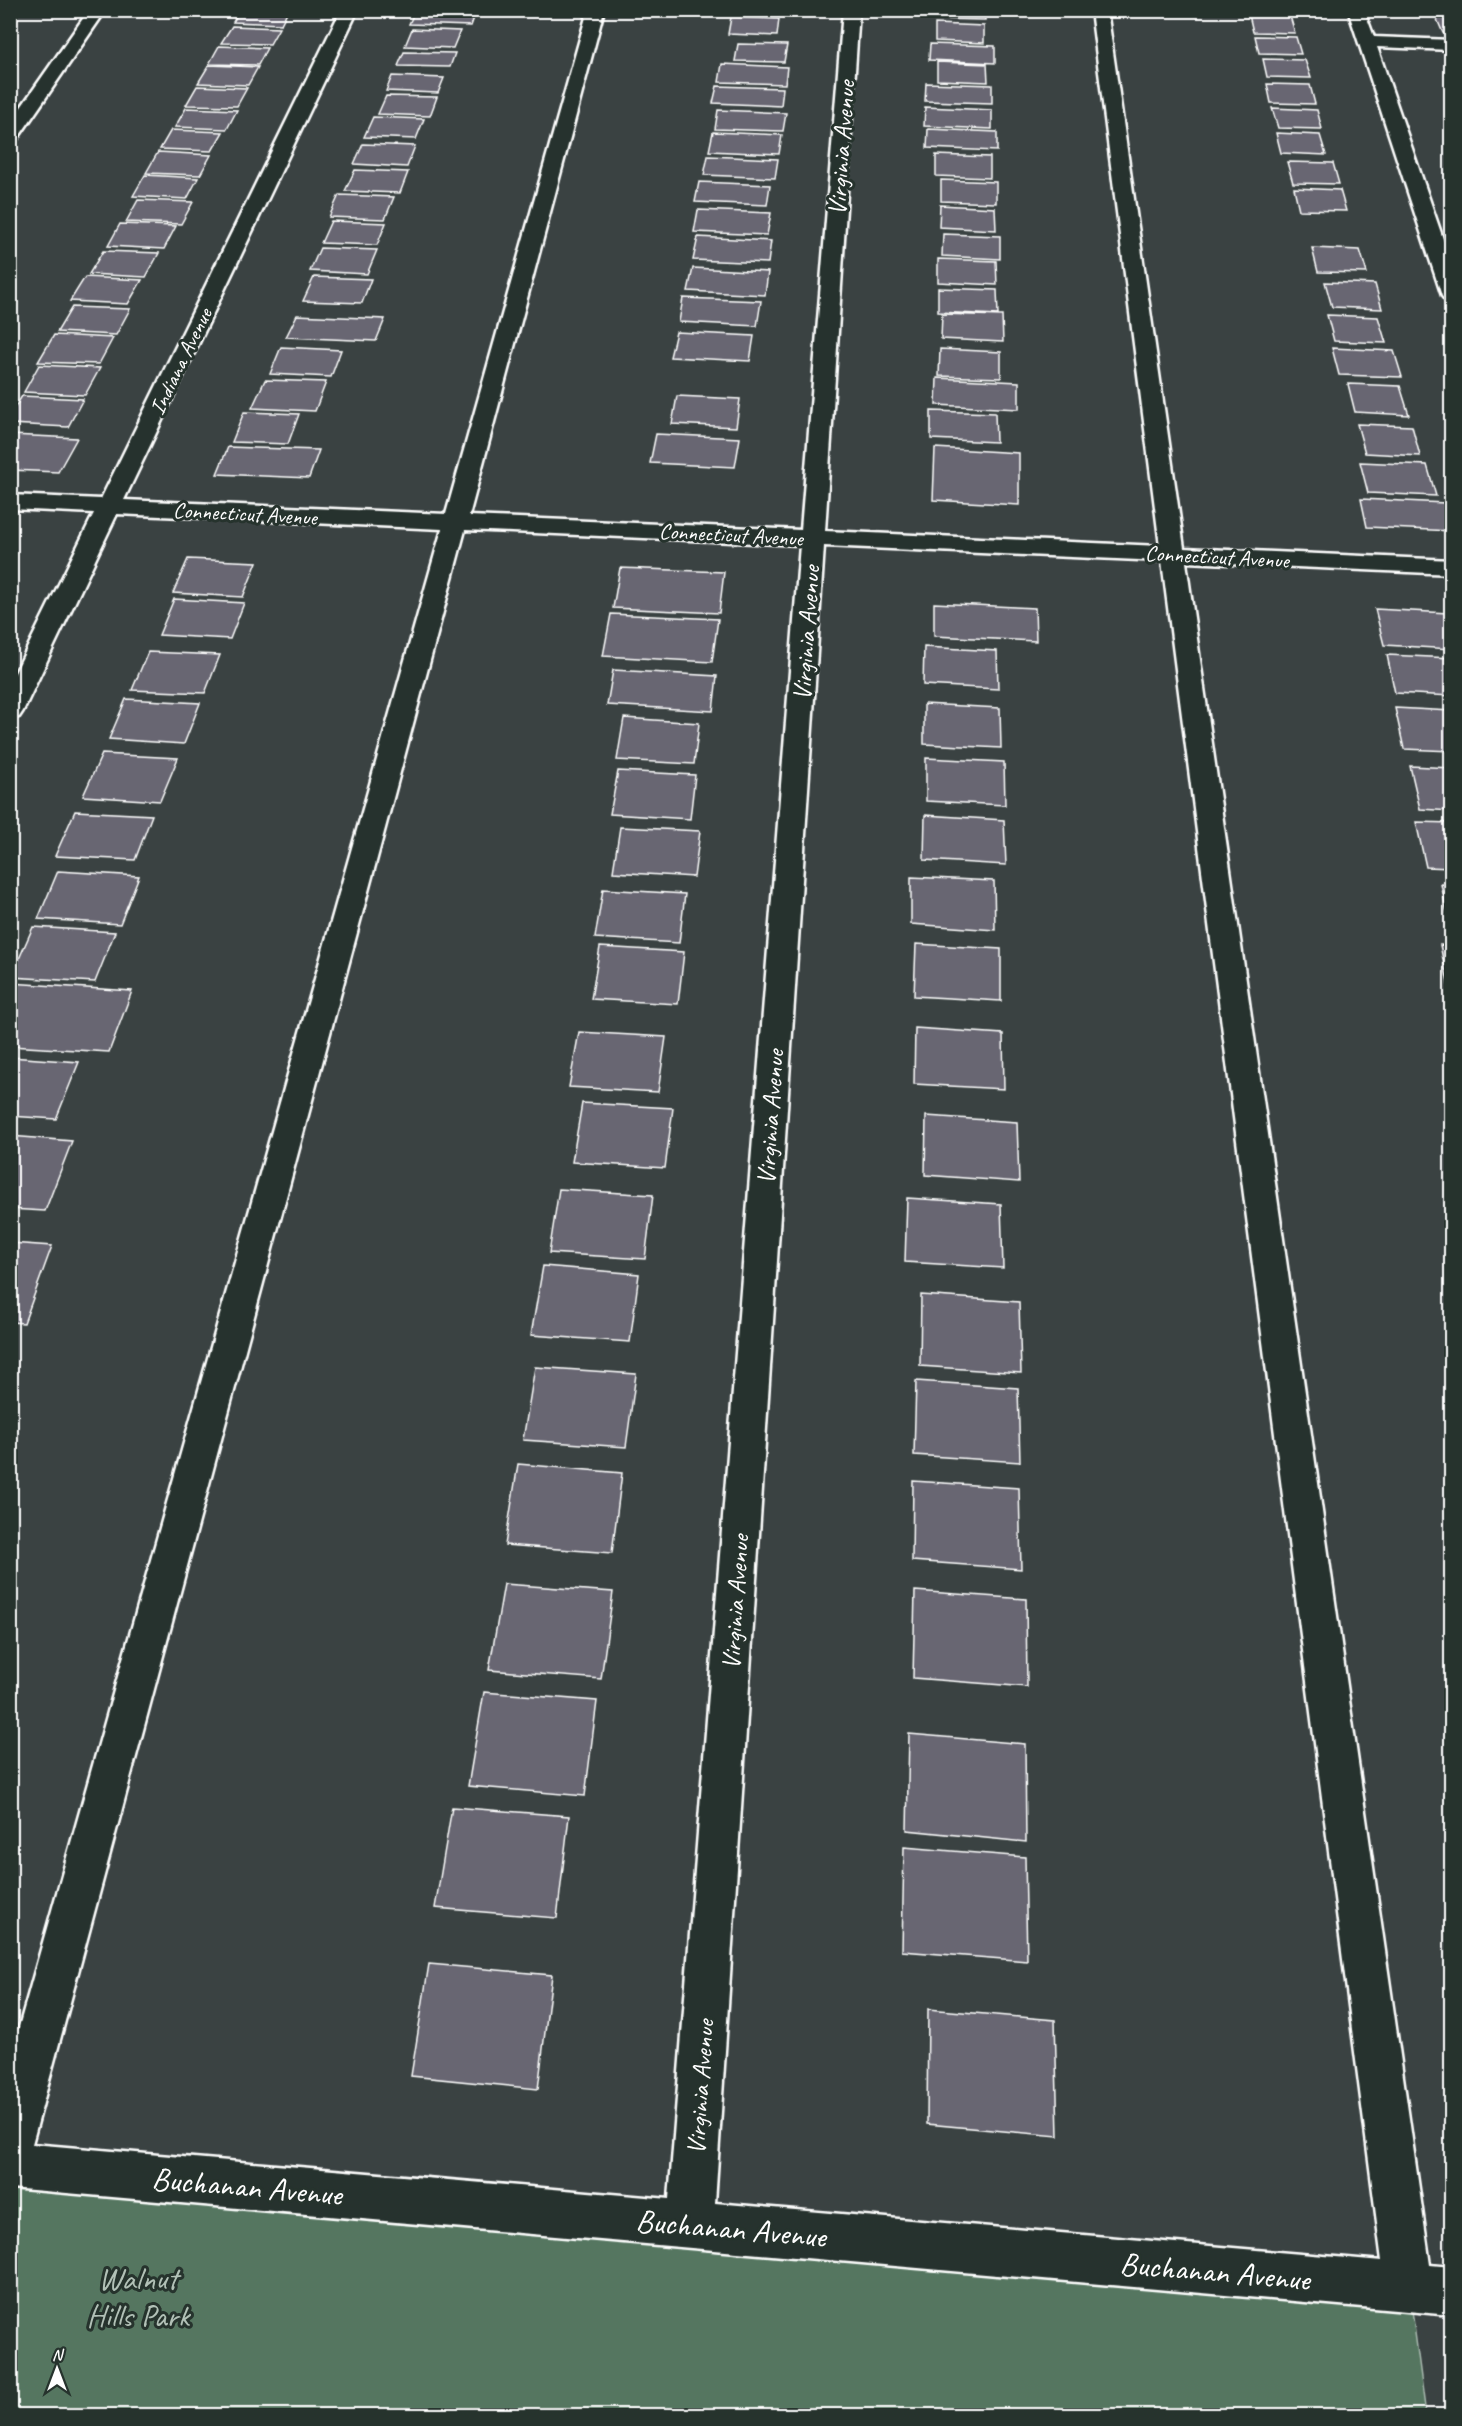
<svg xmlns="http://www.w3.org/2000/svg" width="1462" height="2426" viewBox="0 0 1462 2426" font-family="Caveat,sans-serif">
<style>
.green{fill:#547660;stroke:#aabab0;stroke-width:1.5}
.building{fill:#676672;stroke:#fff;stroke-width:1.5}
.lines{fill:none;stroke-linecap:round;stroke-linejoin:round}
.minor-casing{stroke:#fff;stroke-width:5}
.minor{fill:#26332d;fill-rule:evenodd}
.labels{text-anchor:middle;stroke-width:6;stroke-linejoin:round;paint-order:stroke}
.far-street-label{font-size:22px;fill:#fff;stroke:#26332d}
.street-label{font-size:26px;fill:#fff;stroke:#26332d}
.near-street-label{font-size:32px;fill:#fff;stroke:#26332d}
.near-park-label{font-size:32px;fill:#b2c1b7;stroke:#26332d}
</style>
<rect width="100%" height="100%" fill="#3a4242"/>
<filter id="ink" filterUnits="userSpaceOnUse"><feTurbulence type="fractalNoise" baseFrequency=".0167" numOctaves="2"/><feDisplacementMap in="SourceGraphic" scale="12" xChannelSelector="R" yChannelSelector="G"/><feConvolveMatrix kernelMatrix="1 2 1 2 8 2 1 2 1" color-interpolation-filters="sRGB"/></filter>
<g filter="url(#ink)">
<path class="green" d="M 10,2165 L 1409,2288 L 1426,2415 L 11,2415 Z"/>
<path class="building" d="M 240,10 L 288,10 L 281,24 L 233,22 Z
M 723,10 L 786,10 L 785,15 L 723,13 Z
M 937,10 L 985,10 L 985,20 L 937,19 Z
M 415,11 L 476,12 L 471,26 L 409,24 Z
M 1249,15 L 1290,16 L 1295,33 L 1253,32 Z
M 731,17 L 779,19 L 777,36 L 728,34 Z
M 1436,17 L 1452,17 L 1452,34 L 1443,33 Z
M 935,24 L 984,26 L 984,43 L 935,41 Z
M 232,26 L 279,28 L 270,44 L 221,43 Z
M 412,29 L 460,31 L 453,48 L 405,46 Z
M 1255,36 L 1296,37 L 1301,54 L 1259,53 Z
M 738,44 L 787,45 L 784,62 L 735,61 Z
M 930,44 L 995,46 L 995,63 L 929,60 Z
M 219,46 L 267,48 L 258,65 L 209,64 Z
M 404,52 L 455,53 L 450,67 L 398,66 Z
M 1263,59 L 1305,60 L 1311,78 L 1267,77 Z
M 937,62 L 987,64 L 988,82 L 937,80 Z
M 722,64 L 787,67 L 785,84 L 719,82 Z
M 209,65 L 258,67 L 248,85 L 198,83 Z
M 392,76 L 444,78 L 438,93 L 386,91 Z
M 926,83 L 992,85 L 992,103 L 925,101 Z
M 1267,84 L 1310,85 L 1315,104 L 1271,103 Z
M 197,86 L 247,88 L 237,106 L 186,105 Z
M 717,86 L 783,88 L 781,106 L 713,103 Z
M 386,96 L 437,97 L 430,116 L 378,114 Z
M 925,107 L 992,110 L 992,129 L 924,126 Z
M 186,108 L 237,110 L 227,129 L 175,127 Z
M 1272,108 L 1317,110 L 1322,129 L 1278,128 Z
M 718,110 L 786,113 L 783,131 L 715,129 Z
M 373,117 L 424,119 L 416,139 L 364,137 Z
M 928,129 L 997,132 L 997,151 L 927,148 Z
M 171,130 L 223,132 L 212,151 L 160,149 Z
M 713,132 L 782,135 L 779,154 L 709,151 Z
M 1276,133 L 1320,135 L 1326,155 L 1281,153 Z
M 363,144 L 415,146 L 407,167 L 354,164 Z
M 158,152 L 211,155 L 200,175 L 146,173 Z
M 936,155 L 990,157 L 990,178 L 936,176 Z
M 708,156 L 778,159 L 775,178 L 704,175 Z
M 1287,162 L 1333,163 L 1339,184 L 1293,183 Z
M 355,170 L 408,172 L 400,193 L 345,191 Z
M 145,175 L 198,178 L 187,199 L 133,196 Z
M 941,180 L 996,182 L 996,203 L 941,201 Z
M 699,182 L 770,185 L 767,205 L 695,202 Z
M 1294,188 L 1340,190 L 1346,211 L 1299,210 Z
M 339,195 L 394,197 L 385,219 L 329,217 Z
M 138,200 L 193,202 L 181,224 L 126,222 Z
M 940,205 L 995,208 L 996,230 L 939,227 Z
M 698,210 L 771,213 L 767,235 L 694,232 Z
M 331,221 L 386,223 L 377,245 L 321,243 Z
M 120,224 L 176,226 L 164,249 L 108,246 Z
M 943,234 L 1000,236 L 1000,259 L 942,256 Z
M 698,237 L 771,241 L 768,263 L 693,260 Z
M 320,248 L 377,250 L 367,274 L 310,271 Z
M 1312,248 L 1360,250 L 1367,273 L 1318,272 Z
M 103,251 L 159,253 L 146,277 L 89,274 Z
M 938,259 L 996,261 L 997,285 L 938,282 Z
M 693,268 L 768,272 L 765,295 L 688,291 Z
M 85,277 L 142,280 L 128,304 L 70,301 Z
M 314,277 L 371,279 L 362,303 L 303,301 Z
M 1325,282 L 1375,284 L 1382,309 L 1332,307 Z
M 938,288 L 997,290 L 998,315 L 938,312 Z
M 683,298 L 761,301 L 757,326 L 679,322 Z
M 72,307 L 130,309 L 116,335 L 57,332 Z
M 942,314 L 1002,316 L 1003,342 L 941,339 Z
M 297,315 L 385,319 L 376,341 L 286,337 Z
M 1327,315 L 1378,317 L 1386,343 L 1334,341 Z
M 676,332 L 754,336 L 750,361 L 670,357 Z
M 54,335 L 113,338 L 99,364 L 38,362 Z
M 281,347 L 341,350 L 331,377 L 270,374 Z
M 1332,348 L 1394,351 L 1402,377 L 1339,375 Z
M 940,349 L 1001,352 L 1001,378 L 939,376 Z
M 39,365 L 100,368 L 85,395 L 24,392 Z
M 937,378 L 1019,382 L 1019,409 L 936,405 Z
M 265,380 L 326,382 L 315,411 L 252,408 Z
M 1348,384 L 1400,386 L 1409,415 L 1355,412 Z
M 22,396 L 83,399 L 68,427 L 10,424 L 10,415 Z
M 677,396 L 740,399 L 736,427 L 672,424 Z
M 931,411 L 995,413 L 996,442 L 931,439 Z
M 244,412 L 299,414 L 288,444 L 232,442 Z
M 1357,424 L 1412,426 L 1420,456 L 1365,453 Z
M 656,434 L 740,438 L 735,467 L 650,463 Z
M 10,435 L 77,438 L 58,472 L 10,470 Z
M 228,447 L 319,450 L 309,478 L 217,474 Z
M 935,448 L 1019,453 L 1019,505 L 933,500 Z
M 1360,462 L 1427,465 L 1436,496 L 1368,493 Z
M 1361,499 L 1445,503 L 1452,531 L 1367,527 Z
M 188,559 L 257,562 L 243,597 L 173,593 Z
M 620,568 L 724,572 L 719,613 L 613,608 Z
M 174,599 L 244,603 L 230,639 L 159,635 Z
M 934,603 L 1035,608 L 1036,641 L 934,636 Z
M 1375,609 L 1448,613 L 1452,626 L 1452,649 L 1384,645 Z
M 611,614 L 718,619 L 712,662 L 603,656 Z
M 924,647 L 997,651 L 998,689 L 923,685 Z
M 148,652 L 220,655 L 205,693 L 132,690 Z
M 1387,655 L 1452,658 L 1452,696 L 1395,693 Z
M 613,670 L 717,676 L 713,711 L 607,705 Z
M 126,699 L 200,703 L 184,744 L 109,739 Z
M 924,704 L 1000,708 L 1001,748 L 924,744 Z
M 1395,708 L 1452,711 L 1452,751 L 1404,749 Z
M 624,718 L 699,723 L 694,764 L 617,760 Z
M 102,754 L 178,758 L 160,801 L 83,796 Z
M 926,758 L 1004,762 L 1005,805 L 926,801 Z
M 1410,766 L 1452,768 L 1452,811 L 1420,809 Z
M 618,771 L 695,775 L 690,819 L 610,814 Z
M 75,811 L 152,815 L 135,860 L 55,856 Z
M 925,815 L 1004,820 L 1006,865 L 924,860 Z
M 1416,822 L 1452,823 L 1452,868 L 1426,867 Z
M 620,827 L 700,831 L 694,877 L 613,872 Z
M 58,871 L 139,876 L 120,924 L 38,919 Z
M 911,877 L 994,881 L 995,930 L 911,924 Z
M 1441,884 L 1452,885 L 1452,932 L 1451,932 Z
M 603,889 L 685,894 L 679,943 L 595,938 Z
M 33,927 L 115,932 L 95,982 L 11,977 Z
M 916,944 L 1001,949 L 1001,1001 L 914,996 Z
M 1440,945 L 1452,946 L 1452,997 L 1451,997 Z
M 600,947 L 684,952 L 678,1004 L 591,999 Z
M 10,983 L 132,991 L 109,1052 L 10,1046 Z
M 915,1028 L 1003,1034 L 1004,1089 L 914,1084 Z
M 579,1032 L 666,1037 L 658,1092 L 569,1087 Z
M 10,1057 L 79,1062 L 56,1119 L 10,1116 Z
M 582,1103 L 673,1108 L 665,1168 L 572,1162 Z
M 926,1116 L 1017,1122 L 1019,1182 L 925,1175 Z
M 10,1136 L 72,1141 L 45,1211 L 10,1209 Z
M 559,1189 L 653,1195 L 645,1259 L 549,1253 Z
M 907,1198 L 1001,1204 L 1003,1268 L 905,1262 Z
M 10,1243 L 52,1246 L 24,1323 L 10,1322 Z
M 543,1266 L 639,1274 L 630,1342 L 531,1335 Z
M 921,1295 L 1019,1302 L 1021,1373 L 920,1366 Z
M 535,1367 L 636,1374 L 626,1447 L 523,1440 Z
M 916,1381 L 1018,1388 L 1020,1462 L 914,1455 Z
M 518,1464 L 622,1473 L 612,1553 L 505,1545 Z
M 913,1481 L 1019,1488 L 1021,1569 L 912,1561 Z
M 504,1584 L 613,1592 L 601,1679 L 489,1670 Z
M 915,1591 L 1026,1599 L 1027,1687 L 913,1678 Z
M 484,1692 L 597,1701 L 585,1796 L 468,1786 Z
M 909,1734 L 1025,1744 L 1026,1842 L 907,1830 Z
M 452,1807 L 569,1816 L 557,1918 L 435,1908 Z
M 904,1847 L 1025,1857 L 1027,1961 L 902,1951 Z
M 429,1964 L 552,1975 L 538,2089 L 411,2076 Z
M 928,2009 L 1055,2020 L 1058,2136 L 927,2124 Z"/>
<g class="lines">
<defs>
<path id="minor" d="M 89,10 L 106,10 L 16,141 L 10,142 L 10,123 Z
M 341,10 L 358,10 L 124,500 L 446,514 L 588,10 L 604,10 L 469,516 L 801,530 L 843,10 L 859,10 L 825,531 L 1160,546 L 1091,10 L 1107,10 L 1184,548 L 1452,560 L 1452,574 L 1186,562 L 1430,2265 L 1452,2267 L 1452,2315 L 10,2188 L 10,2059 L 442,529 L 117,514 L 23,711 L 19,717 L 10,720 L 10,683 L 94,513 L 10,509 L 10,495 L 101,499 ZM 465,530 L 800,545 L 669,2199 L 32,2144 ZM 824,546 L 1162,561 L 1382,2261 L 715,2203 Z
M 1348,10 L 1364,10 L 1374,37 L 1452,40 L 1452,50 L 1377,47 L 1452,265 L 1452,302 L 1445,300 L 1442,296 Z"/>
</defs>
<use href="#minor" class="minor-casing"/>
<use href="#minor" class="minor"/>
</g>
</g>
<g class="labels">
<g class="far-street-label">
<text transform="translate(180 361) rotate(-64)" y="8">Indiana Avenue</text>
<text transform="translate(245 513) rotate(3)" y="8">Connecticut Avenue</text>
<text transform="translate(731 534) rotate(3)" y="8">Connecticut Avenue</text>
<text transform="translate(1217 556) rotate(3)" y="8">Connecticut Avenue</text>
</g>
<g class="street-label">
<text transform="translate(841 148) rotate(-86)" y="9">Virginia Avenue</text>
<text transform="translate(806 633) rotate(-86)" y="9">Virginia Avenue</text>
<text transform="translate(770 1117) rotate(-86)" y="9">Virginia Avenue</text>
<text transform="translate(735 1602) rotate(-86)" y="9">Virginia Avenue</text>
<text transform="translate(700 2087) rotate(-86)" y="9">Virginia Avenue</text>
</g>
<g class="near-street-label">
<text transform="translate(247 2186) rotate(5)" y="11">Buchanan Avenue</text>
<text transform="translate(731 2228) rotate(5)" y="11">Buchanan Avenue</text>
<text transform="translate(1215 2271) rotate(5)" y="11">Buchanan Avenue</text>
</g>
<g class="near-park-label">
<text x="138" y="2289">Walnut<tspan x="138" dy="37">Hills Park</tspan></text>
</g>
</g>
<rect width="1462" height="2426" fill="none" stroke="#26332d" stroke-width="36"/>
<rect x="18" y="18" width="1426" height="2390" fill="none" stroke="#fff" stroke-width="2" filter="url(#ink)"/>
<g transform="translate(57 2369)" stroke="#26332d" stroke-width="4.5" paint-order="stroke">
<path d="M0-4.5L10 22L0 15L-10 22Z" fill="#ffffff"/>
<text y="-9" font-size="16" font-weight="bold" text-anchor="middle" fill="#ffffff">N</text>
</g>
</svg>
